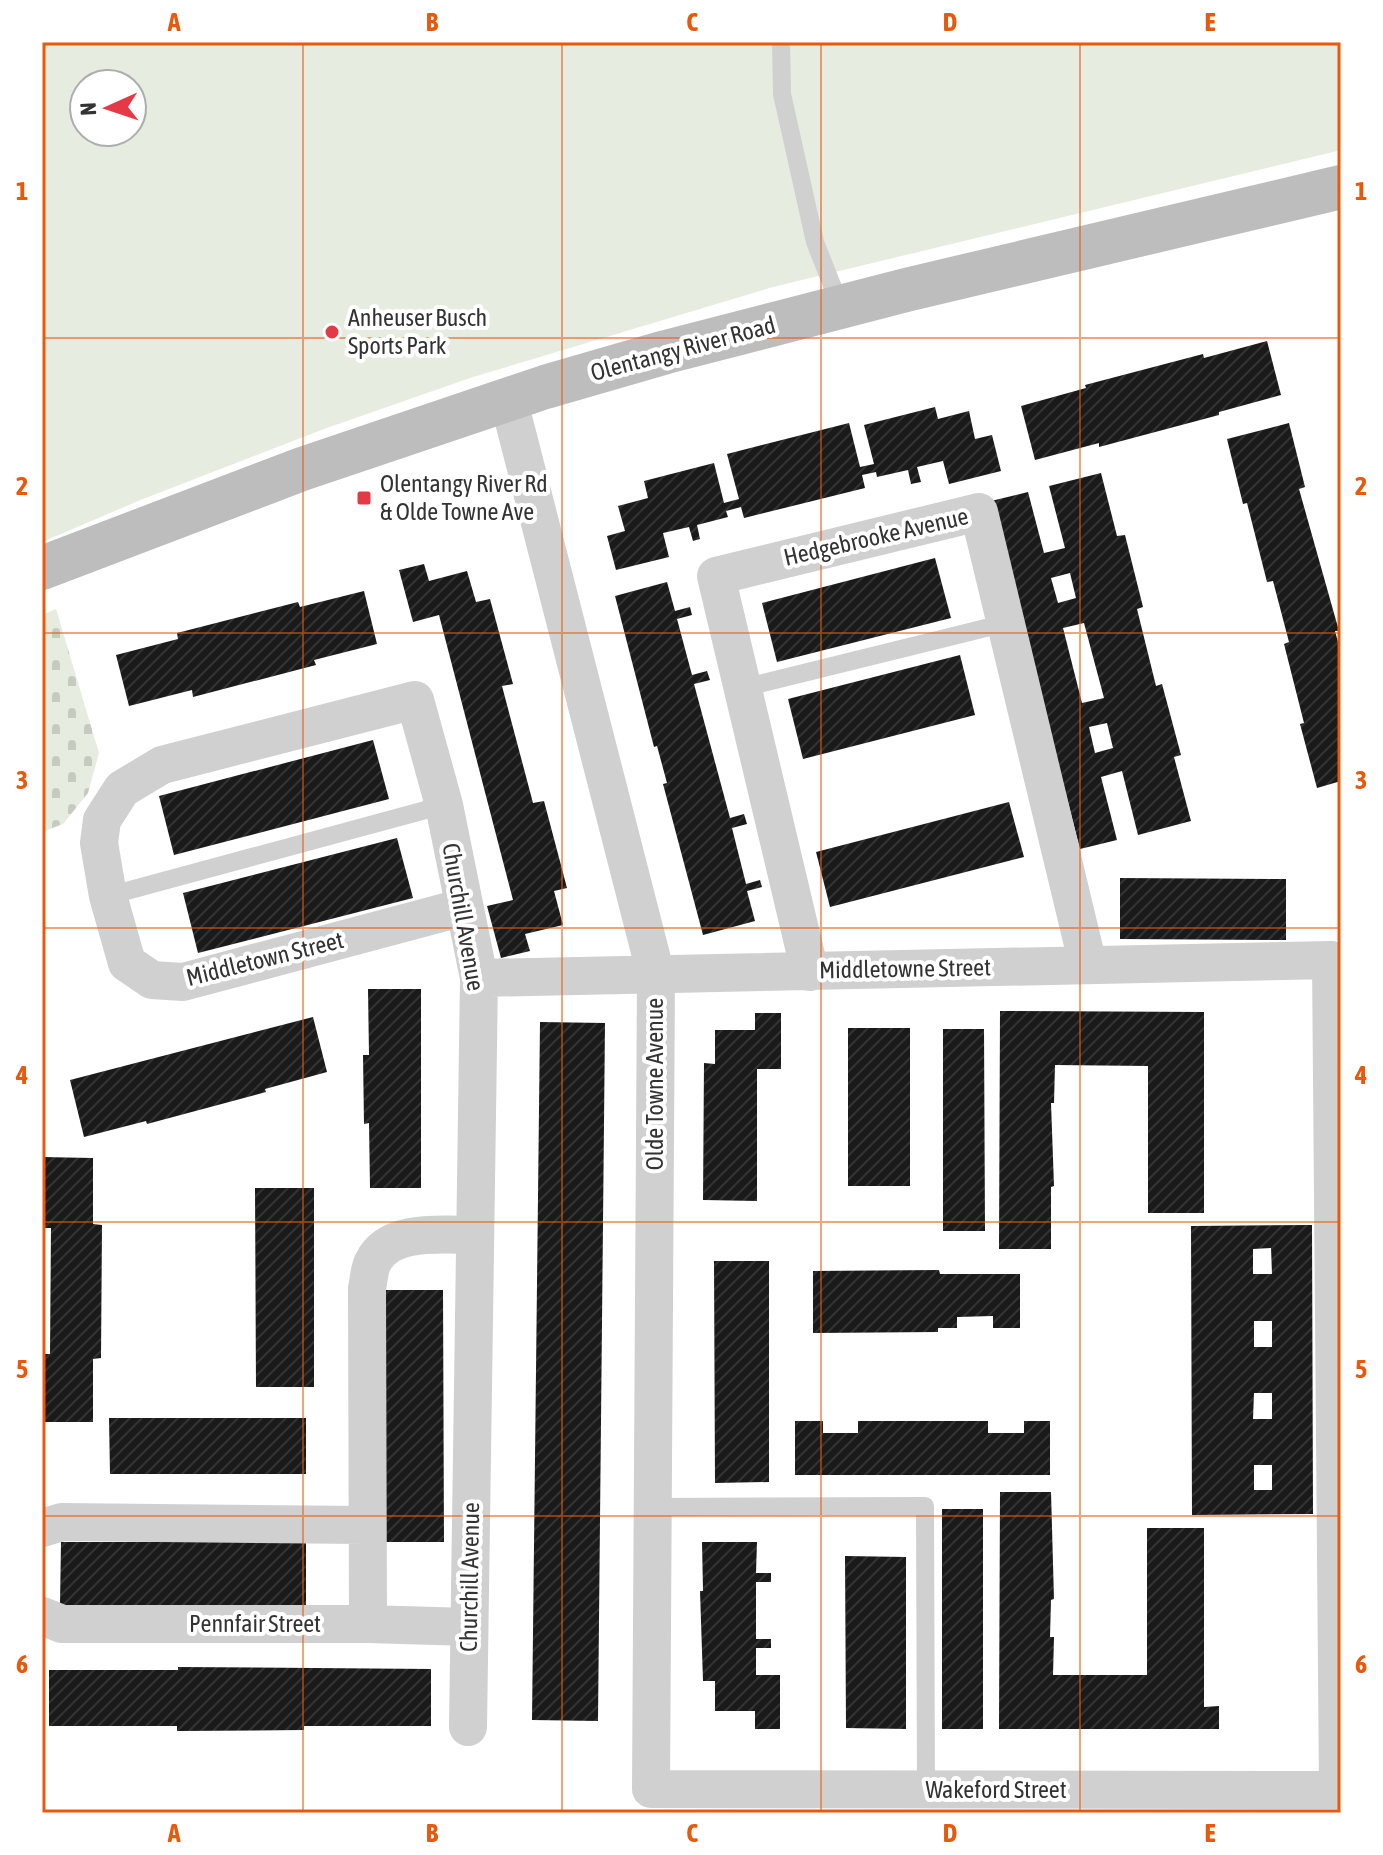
<svg xmlns="http://www.w3.org/2000/svg" width="1383" height="1855" viewBox="0 0 1383 1855" font-family="'Asap Condensed',sans-serif">
<style>
.grass{fill:#e6ecdf;fill-rule:evenodd}
.cemetery{fill:url(#cemetery-stones)}
.building{fill:url(#building-hatch);fill-rule:evenodd}
.lines{fill:none;stroke-linecap:round;stroke-linejoin:round}
.lane{stroke:#d0d0d0;stroke-width:18}
.street{stroke:#d0d0d0;stroke-width:38}
.secondary{stroke:#bdbdbd;stroke-width:44}
.grid{fill:none;stroke:#e8590c;stroke-width:2;stroke-opacity:0.55}
.poi-dot{fill:#e63946;stroke:#fff;stroke-width:3}
.labels{text-anchor:middle;stroke-width:8;stroke-linejoin:round;paint-order:stroke}
.poi-label{font-size:24px;fill:#333;stroke:#fff;text-anchor:start}
.street-label{font-size:24px;fill:#333;stroke:#fff}
.neatline{fill:none;stroke:#e8590c;stroke-width:3}
.grid-label{font-size:26px;text-anchor:middle;font-weight:bold;fill:#e8590c}
</style>
<defs>
<pattern id="cemetery-stones" width="16" height="16" patternUnits="userSpaceOnUse" patternTransform="scale(2)"><rect width="16" height="16" fill="#e6ecdf"/><path d="M2 7V4a2 2 0 0 1 4 0v3zM10 15v-3a2 2 0 0 1 4 0v3z" fill="#c6cbc0"/></pattern>
<pattern id="building-hatch" width="6" height="6" patternUnits="userSpaceOnUse" patternTransform="scale(2)"><rect width="6" height="6" fill="#1a1a1a"/><path d="M-1 1l2-2M0 6l6-6M5 7l2-2" fill="none" stroke="#333"/></pattern>
</defs>
<rect width="100%" height="100%" fill="#fff"/>
<path class="grass" d="M 42,42 L 1341,42 L 1341,150 L 773,287 L 470,378 L 324,429 L 143,499 L 42,542 ZM 84,84 L 132,84 L 132,132 L 84,132 Z"/>
<path class="cemetery" d="M 56,609 L 99,753 L 88,793 L 63,824 L 42,832 L 42,615 Z"/>
<path class="building" d="M 1267,341 L 1281,395 L 1219,412 L 1219,415 L 1099,447 L 1099,443 L 1035,460 L 1021,406 L 1086,388 L 1085,385 L 1203,354 L 1204,358 Z
M 935,407 L 938,419 L 969,411 L 975,439 L 992,435 L 1001,471 L 949,484 L 943,461 L 917,467 L 921,482 L 911,484 L 908,470 L 877,477 L 876,472 L 862,475 L 865,488 L 744,518 L 741,507 L 726,511 L 728,517 L 697,525 L 700,539 L 693,541 L 689,527 L 663,533 L 669,557 L 616,570 L 607,536 L 625,531 L 618,506 L 648,498 L 644,481 L 714,463 L 724,503 L 739,499 L 727,454 L 849,423 L 860,467 L 874,464 L 864,425 Z
M 1289,423 L 1305,487 L 1299,489 L 1339,631 L 1335,631 L 1341,653 L 1341,781 L 1317,788 L 1300,724 L 1304,723 L 1284,644 L 1289,642 L 1273,581 L 1267,582 L 1247,503 L 1243,504 L 1227,439 Z
M 1101,473 L 1117,536 L 1125,535 L 1143,607 L 1137,609 L 1156,686 L 1162,684 L 1181,755 L 1174,757 L 1191,821 L 1138,835 L 1122,771 L 1101,777 L 1117,840 L 1080,849 L 991,501 L 1028,492 L 1044,553 L 1065,548 L 1049,486 ZM 1070,573 L 1076,598 L 1058,603 L 1051,578 ZM 1084,623 L 1104,698 L 1082,703 L 1063,628 ZM 1107,723 L 1113,748 L 1095,753 L 1089,727 Z
M 935,558 L 951,618 L 777,662 L 762,603 Z
M 424,564 L 429,581 L 467,571 L 476,602 L 490,599 L 513,684 L 502,686 L 533,803 L 544,801 L 567,888 L 554,891 L 563,925 L 525,934 L 530,951 L 501,958 L 487,906 L 513,900 L 439,615 L 413,622 L 399,570 Z
M 667,582 L 675,611 L 690,607 L 692,615 L 677,619 L 692,675 L 707,671 L 710,680 L 694,684 L 730,818 L 744,814 L 747,824 L 732,828 L 746,884 L 760,880 L 762,887 L 747,891 L 755,921 L 703,935 L 663,784 L 667,783 L 657,746 L 654,747 L 615,596 Z
M 364,591 L 377,644 L 314,660 L 316,665 L 193,697 L 192,690 L 129,706 L 116,655 L 178,639 L 177,633 L 298,602 L 300,607 Z
M 960,655 L 975,715 L 803,759 L 788,699 Z
M 373,740 L 389,799 L 174,855 L 159,796 Z
M 1009,802 L 1024,857 L 830,907 L 816,852 Z
M 397,838 L 413,898 L 198,953 L 183,893 Z
M 1120,878 L 1286,879 L 1286,940 L 1120,939 Z
M 368,989 L 421,989 L 421,1188 L 370,1188 L 369,1123 L 364,1124 L 363,1055 L 369,1055 Z
M 1000,1011 L 1204,1012 L 1204,1213 L 1148,1213 L 1148,1066 L 1055,1065 L 1054,1103 L 1051,1103 L 1054,1186 L 1051,1187 L 1051,1249 L 999,1249 Z
M 755,1013 L 781,1013 L 781,1069 L 757,1069 L 757,1201 L 703,1200 L 704,1063 L 715,1064 L 715,1030 L 755,1030 Z
M 313,1017 L 327,1072 L 265,1089 L 266,1092 L 147,1124 L 146,1121 L 84,1137 L 70,1080 Z
M 540,1022 L 605,1023 L 598,1721 L 532,1720 Z
M 848,1028 L 910,1028 L 910,1186 L 848,1186 Z
M 943,1029 L 984,1029 L 985,1231 L 943,1231 Z
M 42,1157 L 93,1158 L 93,1224 L 102,1225 L 101,1358 L 93,1359 L 93,1422 L 42,1422 L 42,1354 L 50,1354 L 51,1228 L 42,1228 Z
M 255,1188 L 314,1188 L 314,1387 L 256,1387 Z
M 1312,1225 L 1313,1514 L 1192,1515 L 1191,1226 ZM 1271,1248 L 1272,1274 L 1253,1274 L 1253,1249 ZM 1254,1321 L 1272,1321 L 1272,1347 L 1254,1347 ZM 1254,1393 L 1272,1393 L 1272,1419 L 1253,1419 ZM 1254,1465 L 1272,1465 L 1272,1490 L 1254,1490 Z
M 714,1261 L 769,1261 L 769,1482 L 715,1483 Z
M 939,1270 L 940,1274 L 1020,1274 L 1020,1328 L 993,1328 L 993,1316 L 957,1317 L 957,1328 L 938,1328 L 938,1332 L 813,1333 L 813,1271 Z
M 383,1290 L 443,1290 L 444,1542 L 384,1542 Z
M 109,1418 L 306,1418 L 306,1474 L 110,1474 Z
M 795,1421 L 823,1421 L 823,1433 L 858,1433 L 858,1421 L 988,1421 L 988,1433 L 1024,1433 L 1024,1421 L 1050,1421 L 1050,1475 L 795,1475 Z
M 1000,1492 L 1051,1492 L 1054,1599 L 1051,1600 L 1050,1637 L 1054,1637 L 1053,1675 L 1147,1675 L 1147,1528 L 1204,1528 L 1204,1707 L 1219,1706 L 1219,1729 L 999,1729 Z
M 942,1509 L 983,1509 L 983,1729 L 942,1729 Z
M 61,1542 L 306,1542 L 306,1606 L 60,1605 Z
M 702,1542 L 757,1542 L 756,1573 L 771,1573 L 771,1582 L 756,1582 L 756,1639 L 771,1639 L 771,1648 L 756,1648 L 756,1675 L 780,1675 L 780,1729 L 755,1729 L 755,1711 L 715,1711 L 715,1681 L 703,1681 L 700,1591 L 703,1591 Z
M 845,1556 L 906,1557 L 906,1729 L 846,1728 Z
M 178,1667 L 431,1669 L 431,1726 L 304,1726 L 304,1730 L 177,1731 L 177,1726 L 49,1726 L 49,1670 L 178,1670 Z"/>
<g class="lines">
<path class="lane" d="M 781,42 L 782,94 L 815,242 L 841,308
M 743,688 L 1006,623
M 108,896 L 444,805
M 653,1507 L 925,1506 L 926,1790"/>
<path class="street" d="M 508,398 L 656,975 L 651,1789 L 1341,1790
M 464,907 L 183,982 L 152,980 L 127,963 L 108,896 L 99,843 L 102,820 L 122,789 L 162,765 L 415,700 L 444,805 L 479,978 L 468,1727
M 810,972 L 716,576 L 979,512 L 1088,965
M 479,978 L 1331,960 L 1338,1790
M 42,1528 L 62,1522 L 366,1525
M 42,1616 L 62,1624 L 368,1624 L 469,1627
M 368,1624 L 367,1288 C 369,1280 369,1269 373,1262 C 389,1228 443,1235 474,1235"/>
<path class="secondary" d="M 42,568 L 302,469 L 545,387 L 666,352 L 906,290 L 1341,187"/>
</g>
<path class="grid" d="M 303,42 L 303,1813M 562,42 L 562,1813M 821,42 L 821,1813M 1080,42 L 1080,1813M 42,338 L 1341,338M 42,633 L 1341,633M 42,928 L 1341,928M 42,1222 L 1341,1222M 42,1516 L 1341,1516"/>
<g class="poi-dot">
<circle cx="332" cy="332" r="8"/>
<rect x="356" y="490" width="16" height="16" rx="4"/>
</g>
<g class="labels">
<g class="poi-label">
<text x="348" y="326">Anheuser Busch<tspan x="348" dy="28">Sports Park</tspan></text>
<text x="380" y="492">Olentangy River Rd<tspan x="380" dy="28">&amp; Olde Towne Ave</tspan></text>
</g>
<g class="street-label">
<text transform="translate(683 349) rotate(-15)" y="8">Olentangy River Road</text>
<text transform="translate(876 537) rotate(-13)" y="8">Hedgebrooke Avenue</text>
<text transform="translate(463 917) rotate(80)" y="8">Churchill Avenue</text>
<text transform="translate(265 959) rotate(-14)" y="8">Middletown Street</text>
<text transform="translate(905 969) rotate(-1)" y="8">Middletowne Street</text>
<text transform="translate(655 1084) rotate(-90)" y="8">Olde Towne Avenue</text>
<text transform="translate(470 1577) rotate(-89)" y="8">Churchill Avenue</text>
<text x="255" y="1632">Pennfair Street</text>
<text x="996" y="1798">Wakeford Street</text>
</g>
</g>
<rect width="1383" height="1855" fill="none" stroke="#ffffff" stroke-width="88"/>
<g transform="translate(108 108) rotate(267)"><circle r="38" fill="#ffffff" stroke="#adadad" stroke-width="2"/>
<path d="M0-6L14 30L0 20L-14 30Z" fill="#e63946"/>
<text y="-12" font-size="22" font-weight="bold" text-anchor="middle" fill="#333333">N</text>
</g>
<rect x="44" y="44" width="1295" height="1767" class="neatline"/>
<g class="grid-label">
<text x="174" y="31">A</text>
<text x="432" y="31">B</text>
<text x="692" y="31">C</text>
<text x="950" y="31">D</text>
<text x="1210" y="31">E</text>
<text x="22" y="200">1</text>
<text x="1361" y="200">1</text>
<text x="22" y="495">2</text>
<text x="1361" y="495">2</text>
<text x="22" y="789">3</text>
<text x="1361" y="789">3</text>
<text x="22" y="1084">4</text>
<text x="1361" y="1084">4</text>
<text x="22" y="1378">5</text>
<text x="1361" y="1378">5</text>
<text x="22" y="1673">6</text>
<text x="1361" y="1673">6</text>
<text x="174" y="1842">A</text>
<text x="432" y="1842">B</text>
<text x="692" y="1842">C</text>
<text x="950" y="1842">D</text>
<text x="1210" y="1842">E</text>
</g>
</svg>
